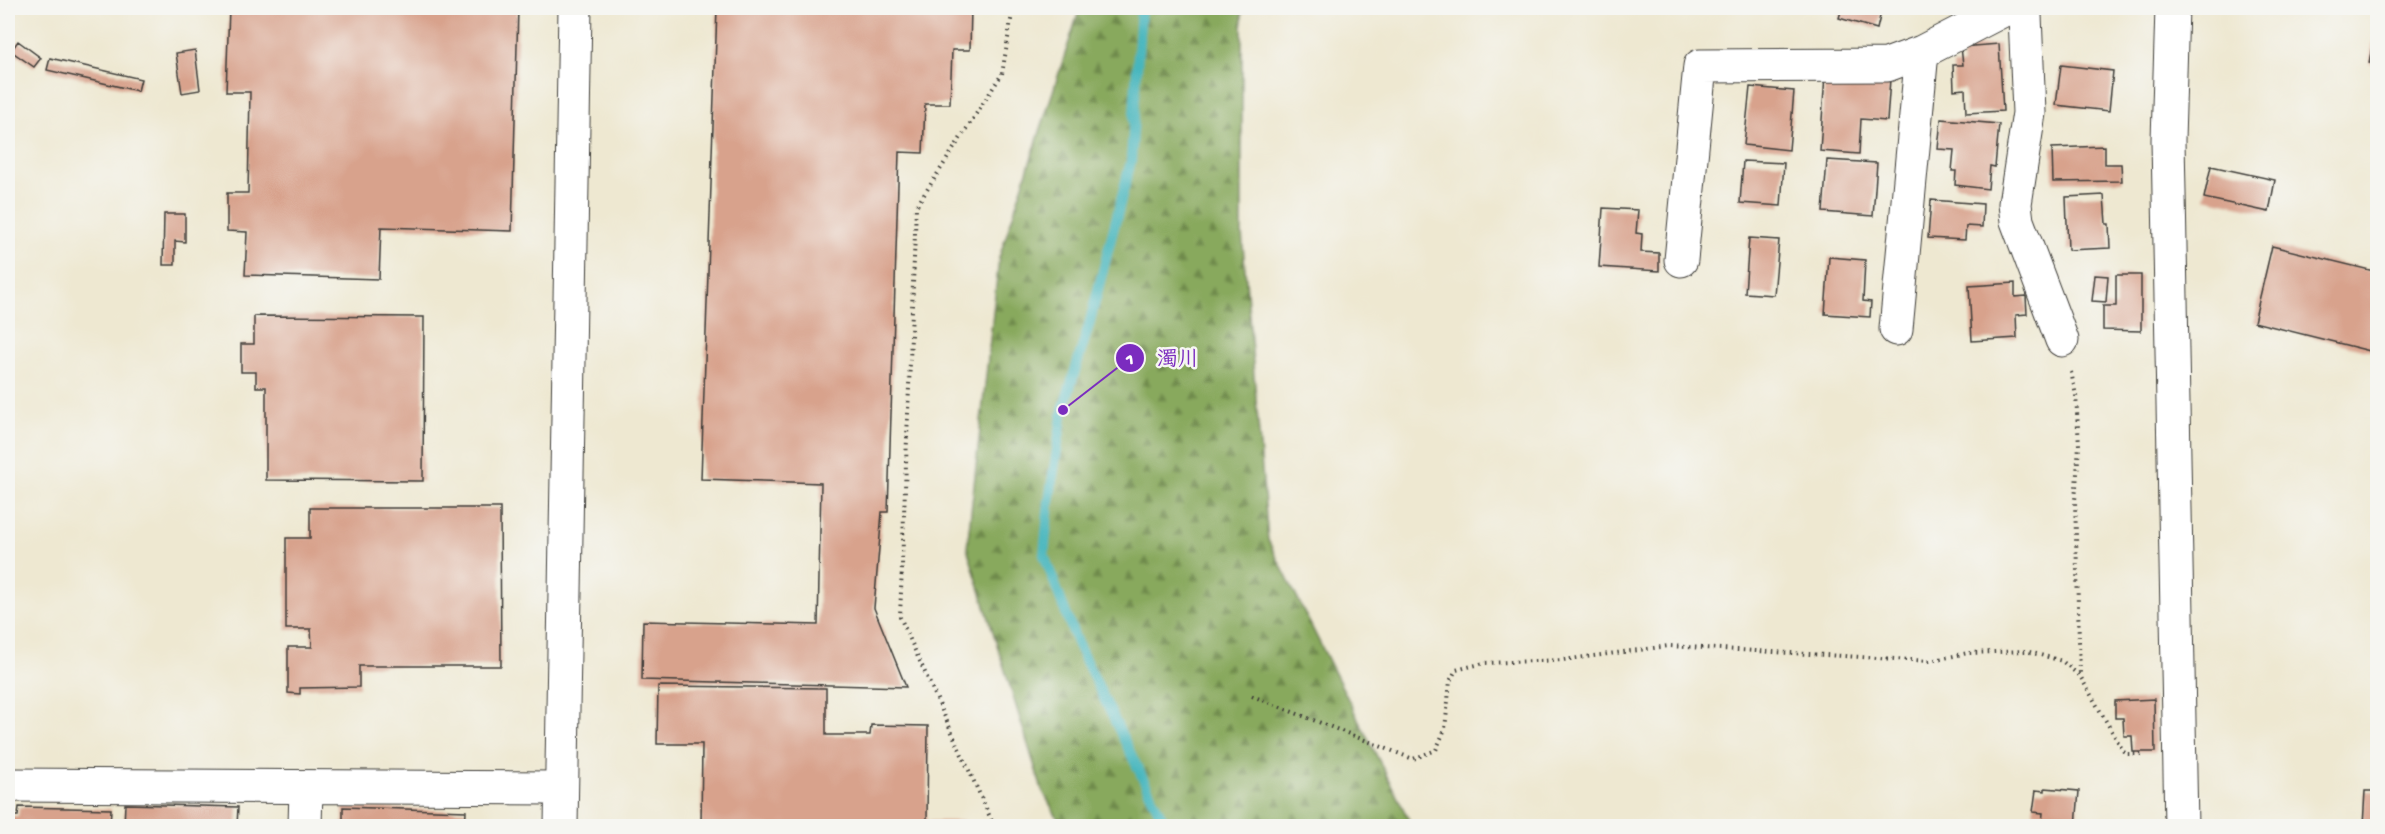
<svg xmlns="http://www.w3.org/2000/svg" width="2385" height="834" viewBox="0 0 2385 834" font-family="'Gochi Hand','Klee One',sans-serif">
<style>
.forest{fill:url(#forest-firs);stroke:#52623c;stroke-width:1.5}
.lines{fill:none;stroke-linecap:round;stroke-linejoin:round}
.stream{stroke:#46b6bd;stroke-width:10}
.building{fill:#d8a28c}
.street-casing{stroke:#3c3b37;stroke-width:35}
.secondary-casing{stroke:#3c3b37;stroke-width:35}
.path{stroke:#3c3b37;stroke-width:4;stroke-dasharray:1.5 4.5;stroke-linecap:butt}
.street{stroke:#fff;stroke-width:33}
.secondary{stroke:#fff;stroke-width:33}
.leader{fill:none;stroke:#7b2cbf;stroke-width:2}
.callout-dot{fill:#7b2cbf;stroke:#f6f6f2;stroke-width:2}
.mark-label{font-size:18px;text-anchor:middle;font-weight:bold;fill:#fff}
.callout-label{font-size:21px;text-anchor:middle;font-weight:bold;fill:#7b2cbf;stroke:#f6f6f2;stroke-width:5;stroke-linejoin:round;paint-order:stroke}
</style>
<defs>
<pattern id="forest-firs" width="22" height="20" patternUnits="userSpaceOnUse" patternTransform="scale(1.5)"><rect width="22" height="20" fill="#88a95d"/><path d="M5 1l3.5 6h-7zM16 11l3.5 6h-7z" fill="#6e894c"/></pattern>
</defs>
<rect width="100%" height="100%" fill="#f6f6f2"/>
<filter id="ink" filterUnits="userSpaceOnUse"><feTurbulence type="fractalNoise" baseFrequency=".0167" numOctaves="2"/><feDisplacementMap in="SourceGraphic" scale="12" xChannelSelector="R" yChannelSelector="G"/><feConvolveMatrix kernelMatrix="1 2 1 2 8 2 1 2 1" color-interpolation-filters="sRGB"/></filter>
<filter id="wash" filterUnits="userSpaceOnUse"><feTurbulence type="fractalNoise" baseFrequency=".008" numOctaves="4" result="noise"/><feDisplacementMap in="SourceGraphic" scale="24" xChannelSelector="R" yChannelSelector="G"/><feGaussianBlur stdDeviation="1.35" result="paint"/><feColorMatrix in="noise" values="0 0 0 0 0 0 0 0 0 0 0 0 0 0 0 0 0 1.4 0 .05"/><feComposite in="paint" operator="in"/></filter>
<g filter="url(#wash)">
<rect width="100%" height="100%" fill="#eee8d1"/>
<path class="forest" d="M 1080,8 L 1242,8 L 1242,233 L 1268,540 L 1412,826 L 1062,826 L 1042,790 L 967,548 L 999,258 Z"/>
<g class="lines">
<path class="stream" d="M 1141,8 L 1131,161 L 1089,325 L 1063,410 L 1049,502 L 1044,555 L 1077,643 L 1166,826"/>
</g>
<g id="blocks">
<path class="building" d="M 229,8 L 518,8 L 512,231 L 381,227 L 379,279 L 245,275 L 247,232 L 227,231 L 227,193 L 248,193 L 250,92 L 226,92 Z
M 717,8 L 971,8 L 970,50 L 952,50 L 950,104 L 925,104 L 923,153 L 899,152 L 888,512 L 882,512 L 874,608 L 906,687 L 642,680 L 643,621 L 818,625 L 821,483 L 701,479 Z
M 1842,8 L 1882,8 L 1877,29 L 1839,18 Z
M 2376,26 L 2378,26 L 2378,65 L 2369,63 Z
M 18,41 L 41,58 L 34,67 L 11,51 Z
M 1999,44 L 2003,111 L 1966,113 L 1965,89 L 1954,90 L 1953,65 L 1963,65 L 1961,47 Z
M 195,50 L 200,90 L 182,93 L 176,53 Z
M 50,58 L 141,79 L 138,91 L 47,70 Z
M 2061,65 L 2113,71 L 2109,111 L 2056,105 Z
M 1825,74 L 1890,79 L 1887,121 L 1861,119 L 1859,154 L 1820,151 Z
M 1750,87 L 1794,91 L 1789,150 L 1744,145 Z
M 1941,119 L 1999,124 L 1995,167 L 1990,166 L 1988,189 L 1955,185 L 1956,171 L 1952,171 L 1954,150 L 1938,149 Z
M 2105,146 L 2105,164 L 2121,164 L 2122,181 L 2053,182 L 2052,148 Z
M 1827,160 L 1877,163 L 1873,216 L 1823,212 Z
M 1743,161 L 1784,163 L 1781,206 L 1740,203 Z
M 2211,166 L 2275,180 L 2269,212 L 2204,198 Z
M 2104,195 L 2106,224 L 2109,224 L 2110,248 L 2068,250 L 2066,197 Z
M 1931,200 L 1983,204 L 1982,227 L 1966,226 L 1965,240 L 1928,238 Z
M 1603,208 L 1638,210 L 1636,233 L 1642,234 L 1641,252 L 1659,253 L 1659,271 L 1599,267 Z
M 164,214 L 185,214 L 185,242 L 175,241 L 175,265 L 163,265 Z
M 1749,238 L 1779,240 L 1774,295 L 1745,293 Z
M 2272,246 L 2378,272 L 2378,353 L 2254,322 Z
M 1829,257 L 1865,260 L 1863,301 L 1871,302 L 1870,317 L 1825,314 Z
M 2095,275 L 2108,276 L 2106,302 L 2092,301 Z
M 2116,275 L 2141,275 L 2141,331 L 2103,330 L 2103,306 L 2116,306 Z
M 2015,283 L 2015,297 L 2026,296 L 2027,314 L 2016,315 L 2017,338 L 1972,341 L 1969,286 Z
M 254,316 L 424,317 L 423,481 L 266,480 L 266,387 L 256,387 L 256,372 L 241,372 L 241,344 L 254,344 Z
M 310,508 L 500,508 L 501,666 L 359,666 L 359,687 L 300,688 L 300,694 L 288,693 L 288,647 L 312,647 L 311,629 L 286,629 L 286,538 L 310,538 Z
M 658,686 L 826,688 L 826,735 L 870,735 L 871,725 L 928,726 L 927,821 L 966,821 L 966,826 L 701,826 L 702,744 L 657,744 Z
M 2154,699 L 2155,752 L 2133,752 L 2132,736 L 2124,736 L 2123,718 L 2115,718 L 2115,701 Z
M 2045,788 L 2079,791 L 2076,826 L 2042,824 L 2043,813 L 2033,812 L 2036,790 L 2045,791 Z
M 2365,791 L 2378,791 L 2378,826 L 2363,826 Z
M 125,804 L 238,807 L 237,826 L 124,826 Z
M 19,807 L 111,809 L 110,826 L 8,826 L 8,816 L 18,816 Z
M 343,807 L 466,811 L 465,826 L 333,826 L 333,824 L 343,824 Z"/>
</g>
</g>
<g filter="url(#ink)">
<use href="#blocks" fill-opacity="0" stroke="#3c3b37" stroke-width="1.5"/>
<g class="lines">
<defs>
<path id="street" d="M 2019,8 L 2025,15 L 2029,113 L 2015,204 L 2017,221 L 2062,340
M 1681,260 L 1700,66 L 1887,65 L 1922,52 L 2007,8
M 1896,329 L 1922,52
M 8,785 L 561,788
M 305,826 L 306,789"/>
<path id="secondary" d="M 2172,8 L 2168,140 L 2181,826
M 561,826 L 575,8"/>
</defs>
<use href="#street" class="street-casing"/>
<use href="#secondary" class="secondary-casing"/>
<path class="path" d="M 2071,372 L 2076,395 L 2079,445 L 2075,501 L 2080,675
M 1252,696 L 1413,759 L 1436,750 L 1445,729 L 1450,681 L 1456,670 L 1484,663 L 1563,660 L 1669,646 L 1930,661 L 1968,653 L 2026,651 L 2062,661 L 2080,676 L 2125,754 L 2145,754
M 994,826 L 900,617 L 916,207 L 1002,74 L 1013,8"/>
<use href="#street" class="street"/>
<use href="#secondary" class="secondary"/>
</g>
</g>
<path class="leader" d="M1063 410L1130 358"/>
<g class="callout-dot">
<circle cx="1063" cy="410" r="6"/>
<circle cx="1130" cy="358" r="15"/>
</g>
<g class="mark-label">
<text x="1130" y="364">1</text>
</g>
<g class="callout-label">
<text x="1178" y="365">濁川</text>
</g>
<rect width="2385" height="834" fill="none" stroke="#f6f6f2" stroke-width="30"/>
</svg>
